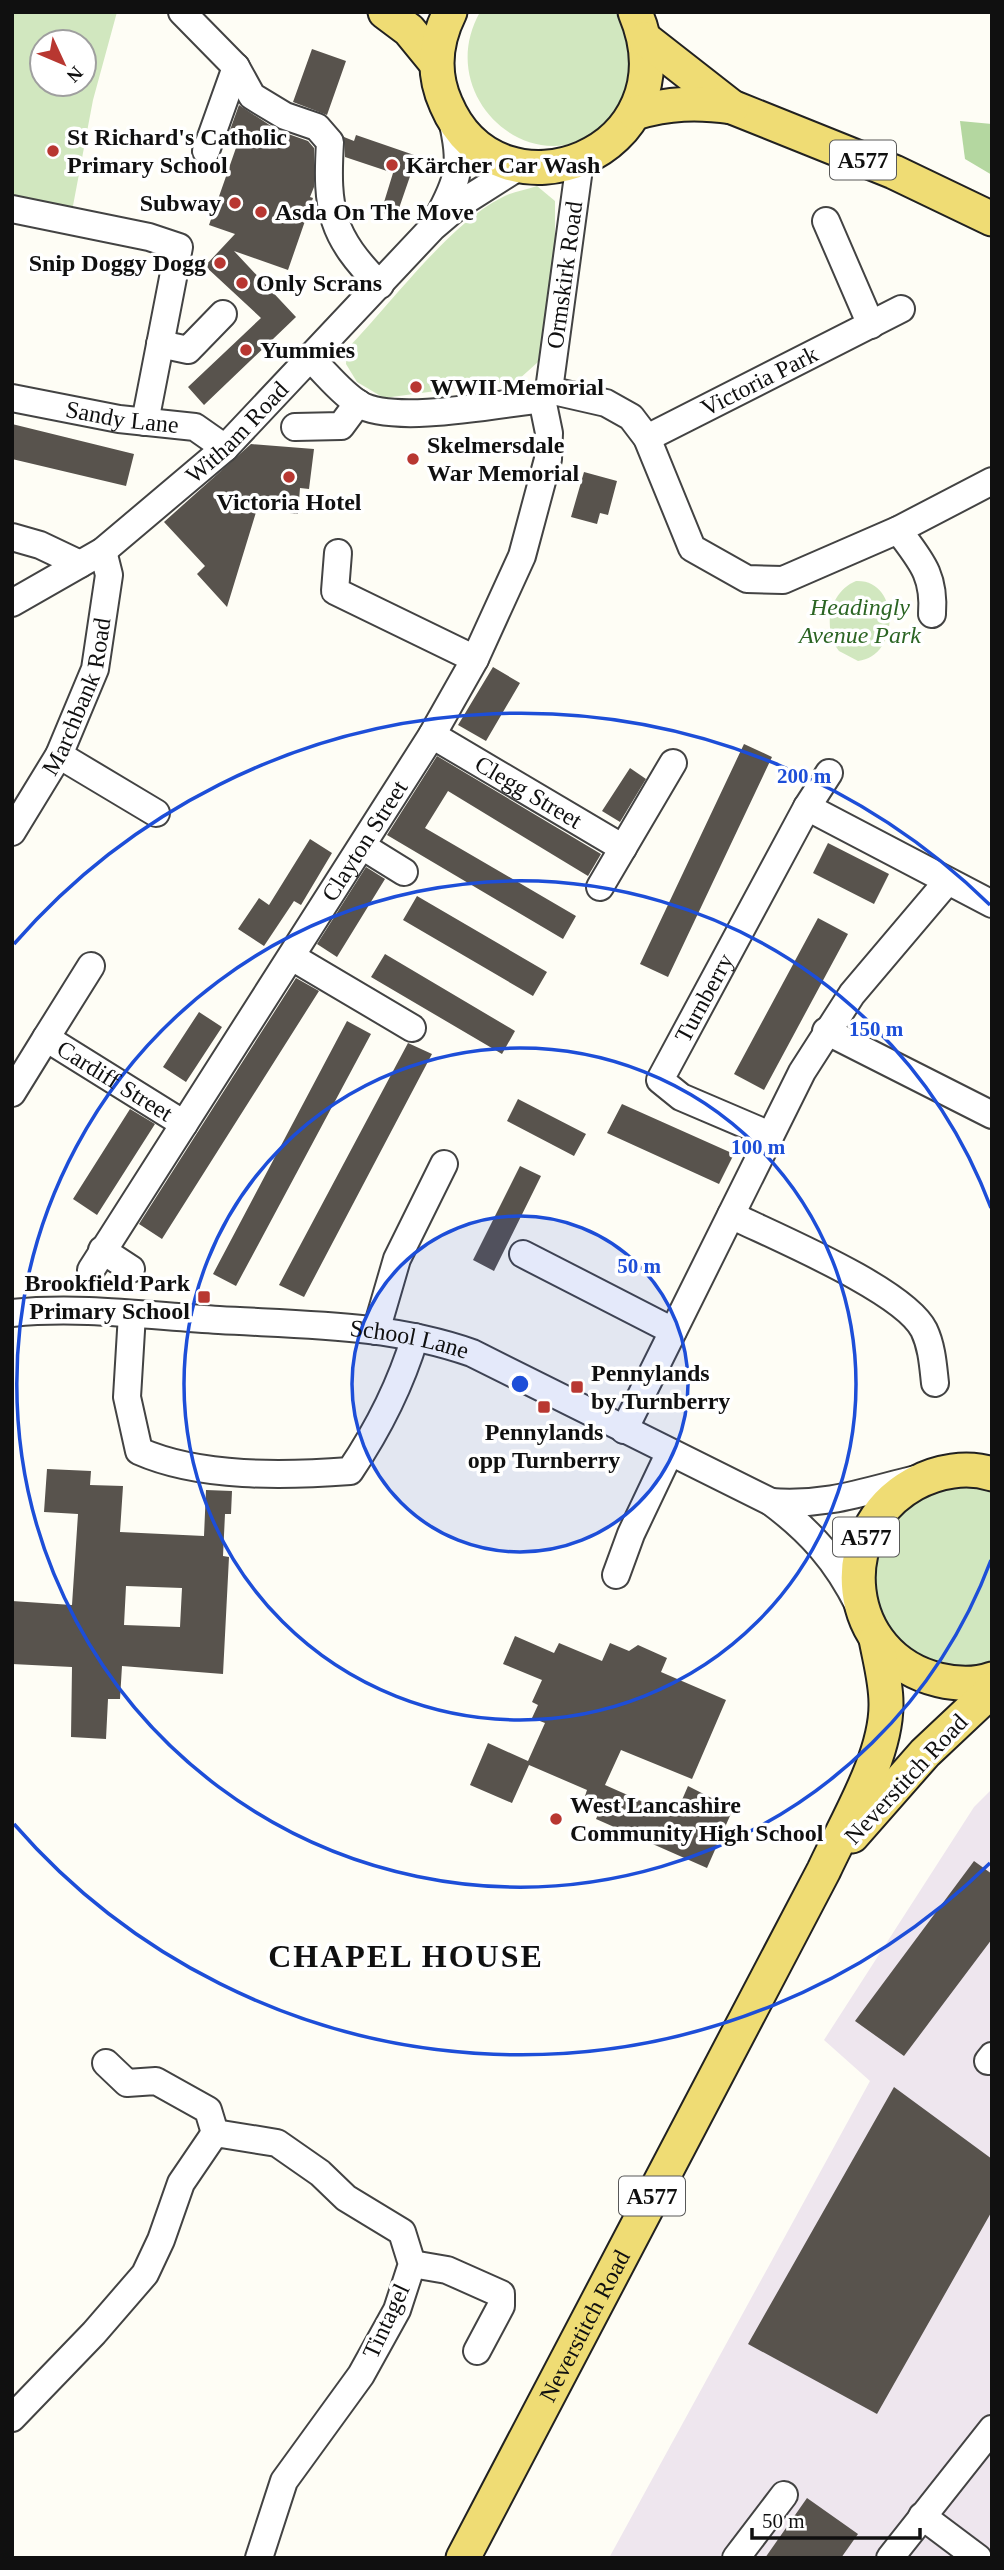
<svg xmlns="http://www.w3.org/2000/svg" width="1004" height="2570" viewBox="0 0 1004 2570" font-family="'Times New Roman',serif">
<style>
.industrial{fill:#eee6ee}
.green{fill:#d1e7bf;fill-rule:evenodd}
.forest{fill:#b4d7a0}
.building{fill:#58534d;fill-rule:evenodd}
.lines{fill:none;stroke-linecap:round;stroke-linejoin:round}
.minor-casing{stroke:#434343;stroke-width:30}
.major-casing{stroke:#212121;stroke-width:37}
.minor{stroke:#fff;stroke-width:26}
.major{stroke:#efdc74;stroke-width:33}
.ring{fill:none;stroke:#1d4ed8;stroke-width:3.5}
.poi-dot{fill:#b83731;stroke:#fff;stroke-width:2.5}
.labels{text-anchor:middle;stroke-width:7;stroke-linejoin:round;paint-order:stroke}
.shield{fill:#fff;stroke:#585858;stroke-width:2}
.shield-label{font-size:23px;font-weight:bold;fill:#101010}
.poi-label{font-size:24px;font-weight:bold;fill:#101010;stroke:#fff;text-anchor:start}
.street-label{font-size:24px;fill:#101010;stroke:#fff}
.park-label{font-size:24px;font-style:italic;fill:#2c6524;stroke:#fff}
.district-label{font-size:32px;font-weight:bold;letter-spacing:2px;fill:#101010;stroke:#fff}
.centre{fill:#1d4ed8;stroke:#fff;stroke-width:3.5}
.ring-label{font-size:21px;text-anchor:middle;font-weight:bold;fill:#1d4ed8;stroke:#fff;stroke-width:7;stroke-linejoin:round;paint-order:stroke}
</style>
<rect width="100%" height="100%" fill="#fefdf5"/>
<path class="industrial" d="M 992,1789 L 992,2558 L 609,2558 L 870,2081 L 824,2040 L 974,1807 Z"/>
<path class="green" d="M 12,12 L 117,12 L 93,100 L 72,211 L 12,197 ZM 42,42 L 84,42 L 84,84 L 42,84 Z
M 480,12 L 623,12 L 632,86 C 624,99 615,116 604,126 C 534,187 432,97 480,12 Z
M 537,186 L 555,201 L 555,263 L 538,362 L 518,380 L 384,398 L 357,382 L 346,364 L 347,349 C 390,305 448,225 501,198 C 511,192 525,190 537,186 Z
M 856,581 C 901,579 900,657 858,661 L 839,651 C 822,629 829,592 856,581 Z
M 976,1484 L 992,1489 L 992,1663 L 961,1668 L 930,1663 L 903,1647 L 882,1623 L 871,1593 L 878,1536 L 895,1512 L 946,1485 Z"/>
<path class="forest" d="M 960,121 L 992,124 L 992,175 L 965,159 Z"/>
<path class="building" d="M 312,49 L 346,61 L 327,115 L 293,102 Z
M 239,105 L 277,130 L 308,141 L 314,148 L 314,187 L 310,197 L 313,198 L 288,270 L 234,251 L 296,317 L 204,405 L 188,387 L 261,318 L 205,266 L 235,234 L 209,225 L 237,145 L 226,141 Z
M 356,135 L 417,156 L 396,217 L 381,212 L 393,173 L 345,157 L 344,137 L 354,141 Z
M 12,424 L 134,454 L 126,486 L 12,459 Z
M 251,444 L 314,449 L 309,489 L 300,488 L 298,514 L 257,509 L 227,607 L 197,574 L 205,566 L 164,522 Z
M 584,472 L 617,481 L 608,515 L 600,513 L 597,524 L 571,517 Z
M 493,667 L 520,683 L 486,741 L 458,725 Z
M 744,744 L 772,757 L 668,977 L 640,964 Z
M 437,756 L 601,854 L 588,876 L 448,791 L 425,828 L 576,916 L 563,939 L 387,835 Z
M 630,768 L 646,779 L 620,822 L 602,811 Z
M 310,839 L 332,853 L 301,905 L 294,901 L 264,946 L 238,929 L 259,898 L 269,905 Z
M 828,843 L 889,874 L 874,904 L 813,873 Z
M 366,867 L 385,879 L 337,957 L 317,944 Z
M 417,896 L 547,972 L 533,996 L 403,920 Z
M 818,918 L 848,934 L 764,1090 L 734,1074 Z
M 385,954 L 515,1031 L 502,1054 L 371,977 Z
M 296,978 L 319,991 L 162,1239 L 139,1224 Z
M 199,1012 L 222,1027 L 186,1082 L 163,1067 Z
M 347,1021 L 371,1034 L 236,1286 L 213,1274 Z
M 408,1043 L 432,1054 L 304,1297 L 279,1285 Z
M 518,1099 L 586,1134 L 574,1156 L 507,1121 Z
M 622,1104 L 734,1154 L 719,1184 L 607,1133 Z
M 130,1109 L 155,1124 L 97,1215 L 73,1199 Z
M 520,1166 L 541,1176 L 494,1271 L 473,1260 Z
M 47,1469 L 91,1471 L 90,1485 L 123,1486 L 120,1532 L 204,1536 L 206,1490 L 232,1491 L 231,1514 L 225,1514 L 223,1556 L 229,1557 L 223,1674 L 122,1666 L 120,1699 L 108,1699 L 106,1739 L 71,1737 L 72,1667 L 12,1664 L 12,1601 L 72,1605 L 78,1514 L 44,1512 ZM 126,1586 L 182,1588 L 180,1627 L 124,1625 Z
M 515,1636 L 554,1653 L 559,1643 L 602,1661 L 610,1643 L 629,1651 L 638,1645 L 667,1658 L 661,1672 L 726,1700 L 692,1779 L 621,1750 L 605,1785 L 675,1816 L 688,1786 L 733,1809 L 707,1868 L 596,1819 L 603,1804 L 585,1796 L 587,1790 L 529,1765 L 512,1803 L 470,1785 L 488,1743 L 528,1761 L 545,1723 L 532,1718 L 538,1705 L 532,1702 L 542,1680 L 503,1664 Z
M 974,1861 L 992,1874 L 992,1939 L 904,2056 L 855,2021 Z
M 894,2087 L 992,2159 L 992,2211 L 877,2414 L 748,2344 Z
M 807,2498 L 858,2534 L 841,2558 L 765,2558 Z"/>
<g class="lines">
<defs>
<g id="minor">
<path d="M 182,12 L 236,67 L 252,96 L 285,116 L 317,127 L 330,142 C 326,210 331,236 380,285"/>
<path d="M 206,151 L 236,67"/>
<path d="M 12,209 L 149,237 L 179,247 L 145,422"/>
<path d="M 437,219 C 459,179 463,165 452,120"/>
<path d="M 826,221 L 871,325"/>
<path d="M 160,344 L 188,350 L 223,314"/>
<path d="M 311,359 C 326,373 341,393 359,404 C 393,425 499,404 542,399 L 549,390"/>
<path d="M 549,390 L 606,403 L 631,417 L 647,438 L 692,548 L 747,579 L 783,580 L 898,530 L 992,481"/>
<path id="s1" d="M 549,390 L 580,161"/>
<path id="s2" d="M 12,398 L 119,419 L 195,427 L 225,448"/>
<path d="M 295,427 L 341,426 L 358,403"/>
<path id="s3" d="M 647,438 L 901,309"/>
<path d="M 898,530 C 921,561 935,575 932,614"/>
<path d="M 12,537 L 40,545 L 80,564"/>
<path d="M 338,553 L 335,591 L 475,659"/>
<path id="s4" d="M 12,603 L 103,551 L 225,448 L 433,227 L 460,204 L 520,166"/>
<path id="s5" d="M 432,735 L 623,848"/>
<path d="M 59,755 L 156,813"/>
<path d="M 807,807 L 992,904"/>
<path id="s6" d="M 12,832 L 59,755 L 95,669 L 109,575 L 103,551"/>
<path d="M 362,846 L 404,872"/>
<path d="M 600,887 L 673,763"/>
<path d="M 292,957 L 412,1028"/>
<path id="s7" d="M 91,966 L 46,1038 L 184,1124"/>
<path d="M 826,1031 L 992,1115"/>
<path d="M 12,1093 L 46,1038"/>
<path id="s8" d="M 770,1135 L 681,1097 L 660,1080 L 807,807 L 829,773"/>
<path d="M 731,1215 C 776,1237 904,1290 924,1330 C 932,1347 933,1365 935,1383"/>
<path d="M 102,1250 L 131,1269"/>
<path d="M 523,1254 L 673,1331"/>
<path id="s9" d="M 91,1270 L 432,735 L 475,659 L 522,556 L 548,459 L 549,433 L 542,399"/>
<path id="s10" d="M 12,1313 C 81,1306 150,1316 219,1320 C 305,1325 390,1324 472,1353 L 771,1502 C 810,1531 837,1561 859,1606"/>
<path d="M 132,1314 L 127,1397 L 139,1451 C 200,1478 285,1476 350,1471 C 379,1428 400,1387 415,1337"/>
<path d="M 376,1331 L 397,1259 L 444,1164"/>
<path d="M 624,1430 L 802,1072 L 852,994 L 946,883"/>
<path d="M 771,1502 C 827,1506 863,1492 916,1479"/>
<path d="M 616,1575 L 631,1534 L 669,1454"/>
<path d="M 988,2061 L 992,2056"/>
<path d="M 106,2063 L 127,2083 L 156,2081 L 208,2110 L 215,2133"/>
<path d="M 412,2264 L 447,2270 L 501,2294 L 501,2306 L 477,2351"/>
<path d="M 12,2418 L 94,2333 L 145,2274 L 161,2240 L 181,2183 L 215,2133 L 277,2143 L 320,2173 L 346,2198 L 402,2232 L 412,2264 L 397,2310 L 361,2375 L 284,2481 L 259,2558"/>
<path d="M 922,2516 L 978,2558"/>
<path d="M 736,2558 L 784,2495"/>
<path d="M 890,2558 L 992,2429"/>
</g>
<g id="major">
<path d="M 385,12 L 409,30 L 436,63"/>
<path d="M 450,12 C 435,42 432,73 446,104 C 499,229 695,154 635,12"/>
<path d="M 645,39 L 732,107 L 894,172 L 992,219"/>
<path d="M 635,113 C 669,103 697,102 732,107"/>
<path d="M 992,1474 C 967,1466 937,1471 914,1484 C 830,1531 843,1657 939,1680 C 956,1684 975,1685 992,1679"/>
<path d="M 852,1836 L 925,1753 L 992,1690"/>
<path id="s11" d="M 463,2558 L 824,1870 C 846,1822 887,1756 886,1703 C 886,1682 880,1660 876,1639"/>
</g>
</defs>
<use href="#minor" class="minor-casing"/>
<use href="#major" class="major-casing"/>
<use href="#minor" class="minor"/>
<use href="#major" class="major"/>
</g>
<circle cx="520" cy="1384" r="168" fill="#1d4ed8" fill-opacity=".12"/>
<g class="ring">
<circle cx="520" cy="1384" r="168"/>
<circle cx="520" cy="1384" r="336"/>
<path d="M991 1560A503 503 0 1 1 991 1208"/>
<path d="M990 1863A671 671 0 0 1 14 1824M14 944A671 671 0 0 1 990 905"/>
</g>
<g class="poi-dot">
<circle cx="53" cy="151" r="7"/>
<circle cx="392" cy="165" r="7"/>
<circle cx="235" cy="203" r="7"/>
<circle cx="261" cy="212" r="7"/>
<circle cx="220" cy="263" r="7"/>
<circle cx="242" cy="283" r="7"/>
<circle cx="246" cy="350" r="7"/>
<circle cx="416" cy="387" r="7"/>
<circle cx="413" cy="459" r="7"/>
<circle cx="289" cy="477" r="7"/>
<rect x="197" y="1290" width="14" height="14" rx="3.5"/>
<rect x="570" y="1380" width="14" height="14" rx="3.5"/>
<rect x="537" y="1400" width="14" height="14" rx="3.5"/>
<circle cx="556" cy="1819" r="7"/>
</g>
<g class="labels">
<g class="shield">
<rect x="830" y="140.5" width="66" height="39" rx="5"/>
<rect x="833" y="1517.5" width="66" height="39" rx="5"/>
<rect x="619" y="2176.5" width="66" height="39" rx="5"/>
</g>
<g class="shield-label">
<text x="863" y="168">A577</text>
<text x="866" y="1545">A577</text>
<text x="652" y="2204">A577</text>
</g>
<g class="poi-label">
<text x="67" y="145">St Richard's Catholic<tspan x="67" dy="28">Primary School</tspan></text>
<text x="406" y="173">Kärcher Car Wash</text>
<text x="221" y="211" text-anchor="end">Subway</text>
<text x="275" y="220">Asda On The Move</text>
<text x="206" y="271" text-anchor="end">Snip Doggy Dogg</text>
<text x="256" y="291">Only Scrans</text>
<text x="260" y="358">Yummies</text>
<text x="430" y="395">WWII Memorial</text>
<text x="427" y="453">Skelmersdale<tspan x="427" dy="28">War Memorial</tspan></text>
<text x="289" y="510" text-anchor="middle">Victoria Hotel</text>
<text x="190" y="1291" text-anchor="end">Brookfield Park<tspan x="190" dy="28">Primary School</tspan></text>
<text x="591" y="1381">Pennylands<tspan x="591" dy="28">by Turnberry</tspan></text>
<text x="544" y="1440" text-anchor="middle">Pennylands<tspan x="544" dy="28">opp Turnberry</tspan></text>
<text x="570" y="1813">West Lancashire<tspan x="570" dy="28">Community High School</tspan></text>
</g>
<g class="street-label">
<text dy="8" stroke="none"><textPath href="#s1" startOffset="116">Ormskirk Road</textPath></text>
<text dy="8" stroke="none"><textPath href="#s3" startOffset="126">Victoria Park</textPath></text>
<text dy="8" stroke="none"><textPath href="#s2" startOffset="112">Sandy Lane</textPath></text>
<text dy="8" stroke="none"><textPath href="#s4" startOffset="284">Witham Road</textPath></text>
<text dy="8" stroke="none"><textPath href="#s6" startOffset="152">Marchbank Road</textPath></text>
<text dy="8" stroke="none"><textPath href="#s5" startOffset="112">Clegg Street</textPath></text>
<text dy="8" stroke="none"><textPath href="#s9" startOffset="509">Clayton Street</textPath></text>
<text dy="8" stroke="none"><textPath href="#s8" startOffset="217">Turnberry</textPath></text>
<text dy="8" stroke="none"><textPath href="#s7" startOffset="166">Cardiff Street</textPath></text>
<text dy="8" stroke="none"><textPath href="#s10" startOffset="399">School Lane</textPath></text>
<text transform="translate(906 1779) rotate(-47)" y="8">Neverstitch Road</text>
<text transform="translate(386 2321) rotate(-65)" y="8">Tintagel</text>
<text dy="8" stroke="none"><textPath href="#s11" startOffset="262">Neverstitch Road</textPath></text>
</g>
<g class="park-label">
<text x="860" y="615">Headingly<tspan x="860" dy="28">Avenue Park</tspan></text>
</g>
<g class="district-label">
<text x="406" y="1967">CHAPEL HOUSE</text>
</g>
</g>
<circle cx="520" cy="1384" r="10" class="centre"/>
<g class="ring-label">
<text x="804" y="783">200 m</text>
<text x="876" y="1036">150 m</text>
<text x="758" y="1154">100 m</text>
<text x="639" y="1273">50 m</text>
</g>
<rect width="1004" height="2570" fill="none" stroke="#101010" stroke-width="28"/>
<g transform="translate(63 63) rotate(134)"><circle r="33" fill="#ffffff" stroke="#9f9f9f" stroke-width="2"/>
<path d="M0-5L12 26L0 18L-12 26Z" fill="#b83731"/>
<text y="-10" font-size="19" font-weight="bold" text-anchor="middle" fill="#101010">N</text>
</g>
<path d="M752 2528v10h168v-10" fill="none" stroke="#101010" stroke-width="3.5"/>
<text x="762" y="2528" font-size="21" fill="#101010" stroke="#ffffff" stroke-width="5" paint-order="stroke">50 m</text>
</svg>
